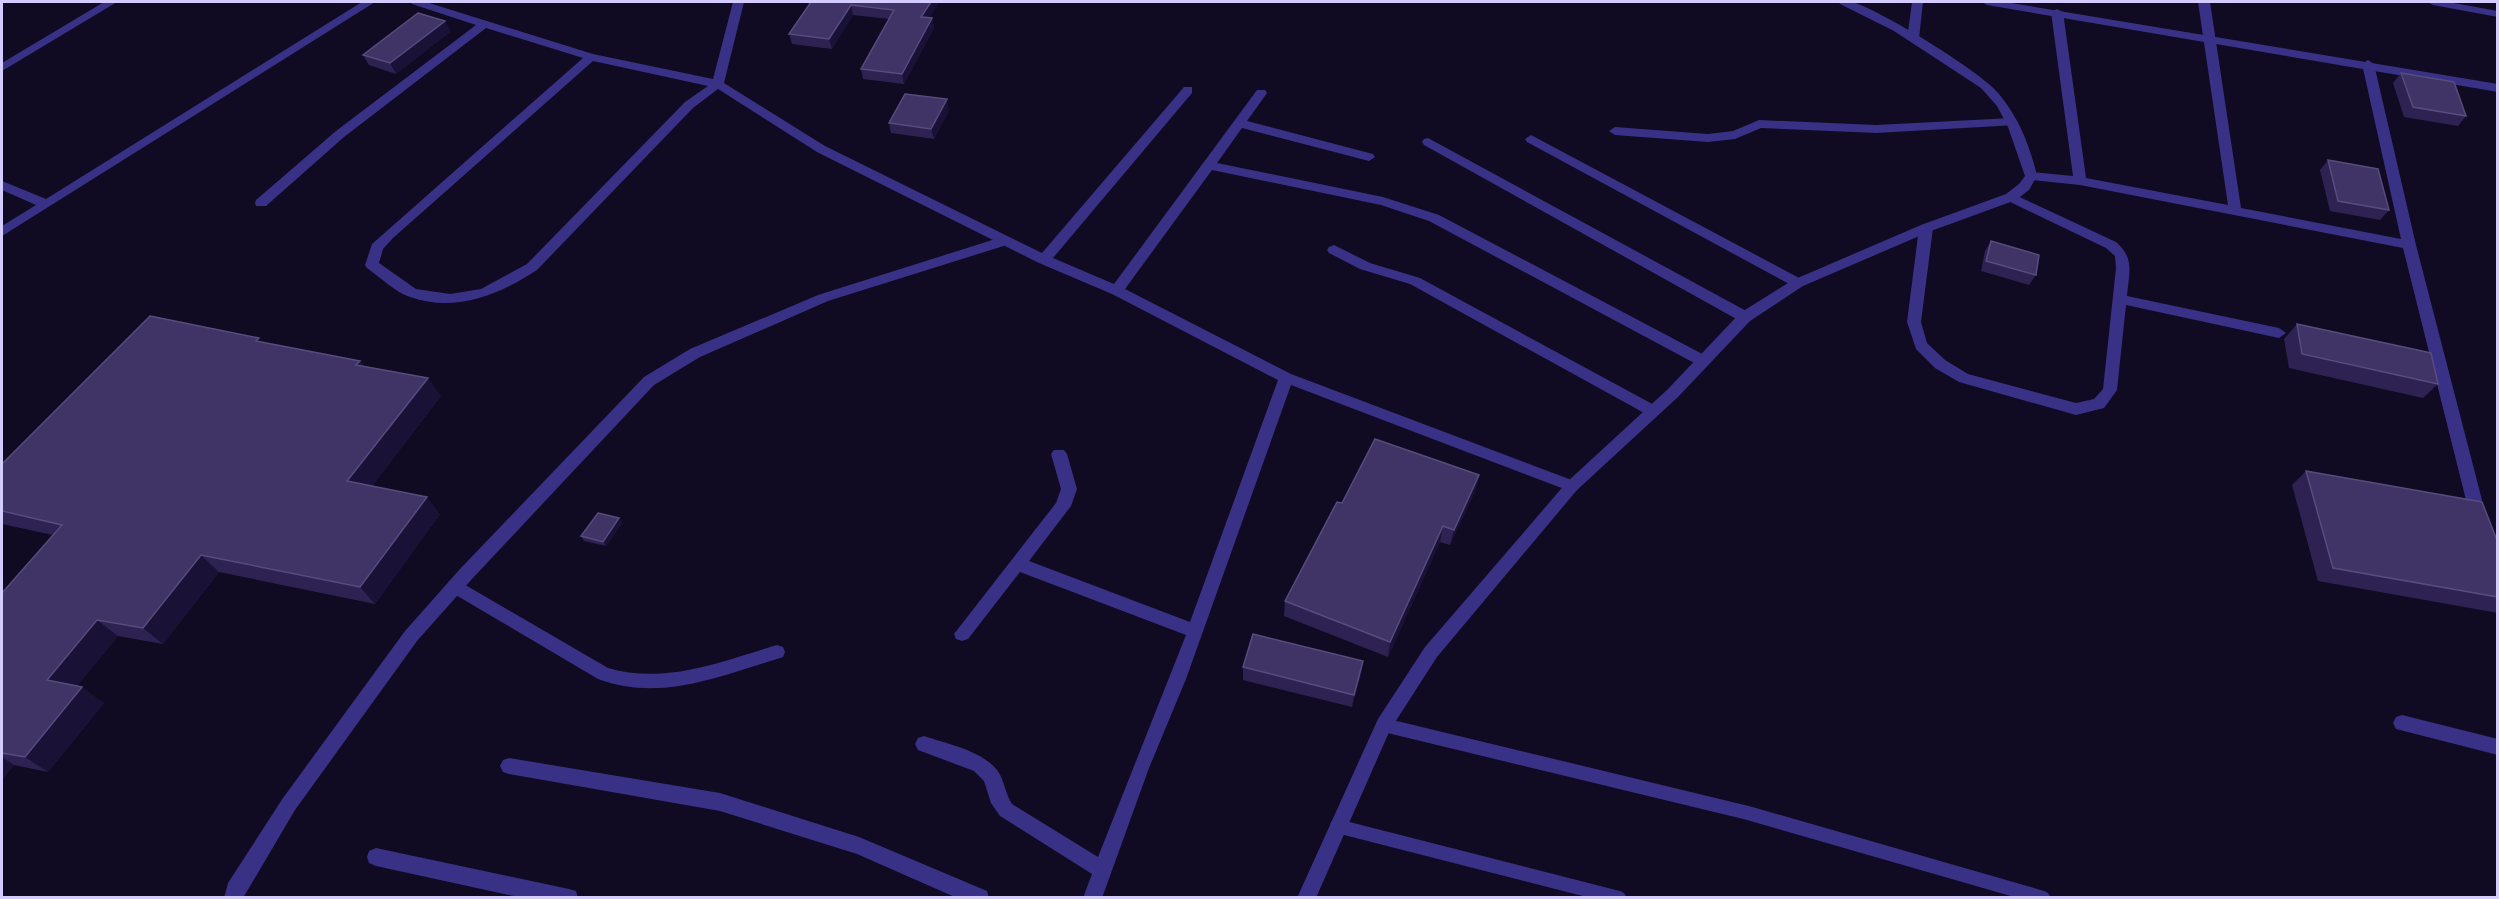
<svg xmlns="http://www.w3.org/2000/svg" width="2499" height="899" viewBox="0 0 2499 899" font-family="'PT Sans',sans-serif">
<style>
.lines{fill:none;stroke-linecap:round;stroke-linejoin:round}
.service{stroke:#383186;stroke-width:14}
.minor{fill:#383186;fill-rule:evenodd}
.tertiary{fill:#383186;fill-rule:evenodd}
.wall{fill:#2e2252}
.shaded-wall{fill:#1a1137}
.building{fill:#3f3465;stroke:#574c7d;stroke-width:1.5}
</style>
<rect width="100%" height="100%" fill="#100b22"/>
<g class="lines">
<path class="service" d="M 1384,725 L 1748,813 L 2043,898
M 1337,826 L 1619,898"/>
<path class="minor" d="M 104,2 L 117,2 L 2,71 L 2,63 Z
M 362,2 L 375,2 L 2,236 L 2,226 L 36,205 L 2,190 L 2,181 L 46,199 Z
M 411,2 L 426,2 L 593,54 L 713,79 L 733,2 L 744,2 L 724,83 L 825,146 L 1042,253 L 1184,87 L 1192,87 L 1192,93 L 1053,258 L 1114,284 L 1257,90 L 1265,90 L 1267,93 L 1247,121 L 1373,154 L 1375,157 L 1369,161 L 1242,128 L 1217,163 L 1383,197 L 1439,215 L 1708,357 L 1710,361 L 1703,366 L 1698,365 L 1429,221 L 1381,205 L 1212,170 L 1125,289 L 1291,374 L 1577,482 L 1580,486 L 1577,490 L 1572,492 L 1567,490 L 1291,385 L 1186,679 L 1149,768 L 1102,898 L 1083,898 L 1092,874 L 1000,816 L 991,803 L 984,781 L 974,771 L 918,750 L 915,744 L 918,738 L 924,736 C 947,744 981,750 997,770 C 1004,779 1005,793 1012,804 L 1098,857 L 1186,635 L 1020,572 L 968,639 L 962,641 L 956,639 L 954,634 L 1056,503 L 1061,489 L 1051,454 L 1054,450 L 1064,450 L 1067,454 L 1077,489 L 1071,506 L 1029,561 L 1190,622 L 1278,380 L 1112,294 L 1039,263 L 817,152 L 718,89 L 693,108 L 537,270 C 499,295 455,313 410,297 C 395,292 380,277 367,268 L 365,265 L 372,244 L 583,58 L 486,28 L 344,137 L 266,206 L 256,206 L 255,203 L 256,200 L 336,131 L 476,25 L 412,4 ZM 593,61 L 708,86 L 685,102 L 527,264 L 481,289 L 450,294 L 416,289 L 379,263 L 383,249 L 393,238 Z
M 1912,2 L 1923,2 L 1919,39 L 1913,42 L 1907,39 Z
M 2198,2 L 2210,2 L 2241,208 L 2401,239 L 2362,64 L 2368,60 L 2374,64 L 2416,245 L 2482,500 L 2479,504 L 2474,506 L 2469,504 L 2466,500 L 2403,248 L 2080,185 L 2031,180 L 2025,176 L 2031,172 L 2073,176 L 2051,12 L 2057,9 L 2063,12 L 2086,178 L 2228,205 Z
M 2427,2 L 2448,2 L 2498,11 L 2498,17 L 2433,5 Z
M 2012,118 L 2018,122 L 2016,125 L 1876,133 L 1761,128 L 1735,139 L 1708,142 L 1615,135 L 1609,131 L 1615,127 L 1708,134 L 1733,131 L 1759,120 L 1876,125 Z
M 1531,135 L 1803,280 L 1805,283 L 1798,288 L 1793,286 L 1527,142 L 1525,139 Z
M 1428,138 L 1750,313 L 1752,317 L 1745,322 L 1740,321 L 1424,145 L 1422,142 L 1424,139 Z
M 2011,193 L 2116,242 C 2135,259 2129,272 2127,296 L 2279,328 L 2286,333 L 2279,338 L 2126,305 L 2117,390 L 2104,408 L 2076,415 L 1959,382 L 1935,368 L 1916,349 L 1907,322 L 1919,228 L 1926,223 L 1933,228 L 1921,322 L 1927,343 L 1945,360 L 1968,374 L 2076,403 L 2094,399 L 2103,389 L 2116,268 L 2115,256 L 2106,248 L 2006,200 L 2005,197 L 2006,194 Z
M 1334,245 L 1370,263 L 1420,278 L 1656,406 L 1658,410 L 1656,414 L 1646,414 L 1410,284 L 1360,269 L 1329,253 L 1327,250 L 1329,247 Z
M 455,579 L 608,668 C 666,685 722,661 777,645 L 783,647 L 785,652 L 783,657 L 777,659 C 717,677 660,702 598,679 L 449,591 L 447,586 L 449,581 Z
M 2402,715 L 2498,739 L 2498,755 L 2396,729 L 2393,723 L 2396,717 Z
M 509,758 L 720,793 L 859,837 L 987,891 L 989,898 L 957,898 L 857,854 L 720,811 L 509,774 L 503,772 L 500,766 L 503,760 Z
M 376,848 L 569,889 L 576,891 L 578,898 L 523,898 L 376,866 L 369,863 L 367,857 L 369,851 Z"/>
<path class="tertiary" d="M 1839,2 C 1843,2 1848,1 1852,2 C 1879,9 1983,73 1999,94 C 2019,118 2030,146 2037,176 L 2029,190 L 2016,200 L 1931,231 L 1803,286 L 1750,321 L 1678,397 L 1577,490 L 1437,657 L 1390,730 L 1316,898 L 1297,898 L 1378,719 L 1425,647 L 1567,482 L 1668,389 L 1740,313 L 1793,280 L 1921,225 L 2006,194 L 2019,184 L 2025,176 L 2008,127 L 1997,106 L 1981,88 L 1894,31 L 1840,4 Z
M 1982,2 L 2005,2 L 2498,84 L 2498,92 L 1987,5 Z
M 1005,236 L 1012,241 L 1010,244 L 828,301 L 700,357 L 654,385 L 472,579 L 417,641 L 295,810 L 243,898 L 224,898 L 228,883 L 283,798 L 405,631 L 460,569 L 644,377 L 690,349 L 818,295 Z"/>
</g>
<path class="wall" d="M 808,2 L 939,2 L 929,18 L 932,18 L 934,28 L 904,84 L 863,79 L 861,69 L 889,19 L 853,15 L 832,49 L 792,44 L 789,34 L 809,5 Z
M 451,31 L 396,74 L 369,65 L 363,55 Z
M 2401,73 L 2466,116 L 2458,126 L 2404,117 L 2393,83 Z
M 949,110 L 934,139 L 891,133 L 889,123 Z
M 2328,160 L 2389,210 L 2380,220 L 2330,211 L 2320,170 Z
M 1991,241 L 2036,275 L 2029,285 L 1981,271 L 1985,251 Z
M 2297,324 L 2438,384 L 2423,398 L 2289,368 L 2284,339 Z
M 263,343 L 360,361 L 365,367 L 441,396 L 372,486 L 440,514 L 375,604 L 219,572 L 163,644 L 118,636 L 77,686 L 104,703 L 48,772 L 14,765 L 2,780 L 2,593 L 53,535 L 2,524 L 2,464 Z
M 2306,471 L 2498,543 L 2498,613 L 2318,581 L 2292,485 Z
M 1479,475 L 1475,491 L 1450,545 L 1440,542 L 1388,657 L 1284,616 L 1285,601 L 1342,503 Z
M 619,518 L 622,523 L 606,546 L 584,541 L 581,536 Z
M 1363,661 L 1361,674 L 1352,707 L 1243,680 L 1243,667 Z"/>
<path class="shaded-wall" d="M 931,2 L 939,2 L 924,27 L 921,17 Z
M 851,5 L 853,15 L 832,49 L 829,39 Z
M 932,18 L 934,28 L 904,84 L 902,74 Z
M 445,21 L 451,31 L 396,74 L 390,63 Z
M 947,99 L 949,110 L 934,139 L 931,129 Z
M 360,361 L 374,379 L 356,365 Z
M 428,378 L 441,396 L 362,499 L 347,481 Z
M 1479,475 L 1475,491 L 1450,545 L 1454,530 Z
M 427,497 L 440,514 L 375,604 L 360,587 Z
M 619,518 L 622,523 L 606,546 L 603,542 Z
M 1443,526 L 1440,542 L 1388,657 L 1390,642 Z
M 201,555 L 219,572 L 163,644 L 143,628 Z
M 97,620 L 118,636 L 69,696 L 47,680 Z
M 1363,661 L 1361,674 L 1352,707 L 1354,695 Z
M 82,687 L 104,703 L 48,772 L 25,757 Z
M 2,757 L 14,765 L 2,780 Z"/>
<path class="building" d="M 811,2 L 931,2 L 921,17 L 932,18 L 902,74 L 861,69 L 894,10 L 851,5 L 829,39 L 789,34 Z
M 418,13 L 445,21 L 390,63 L 363,55 Z
M 2401,73 L 2454,82 L 2466,116 L 2413,107 Z
M 905,94 L 947,99 L 931,129 L 889,123 Z
M 2328,160 L 2378,169 L 2389,210 L 2338,201 Z
M 1991,241 L 2039,255 L 2036,275 L 1986,261 Z
M 150,316 L 259,338 L 256,341 L 360,361 L 356,365 L 428,378 L 347,481 L 427,497 L 360,587 L 201,555 L 143,628 L 97,620 L 47,680 L 82,687 L 25,757 L 2,753 L 2,593 L 62,525 L 2,511 L 2,464 Z
M 2297,324 L 2431,353 L 2438,384 L 2302,354 Z
M 1375,439 L 1479,475 L 1454,530 L 1443,526 L 1390,642 L 1285,601 L 1337,502 L 1342,503 Z
M 2306,471 L 2482,502 L 2498,543 L 2498,597 L 2333,568 Z
M 598,513 L 619,518 L 603,542 L 581,536 Z
M 1253,634 L 1363,661 L 1354,695 L 1243,667 Z"/>
<rect width="2499" height="899" fill="none" stroke="#d4ccff" stroke-width="6"/>
</svg>
